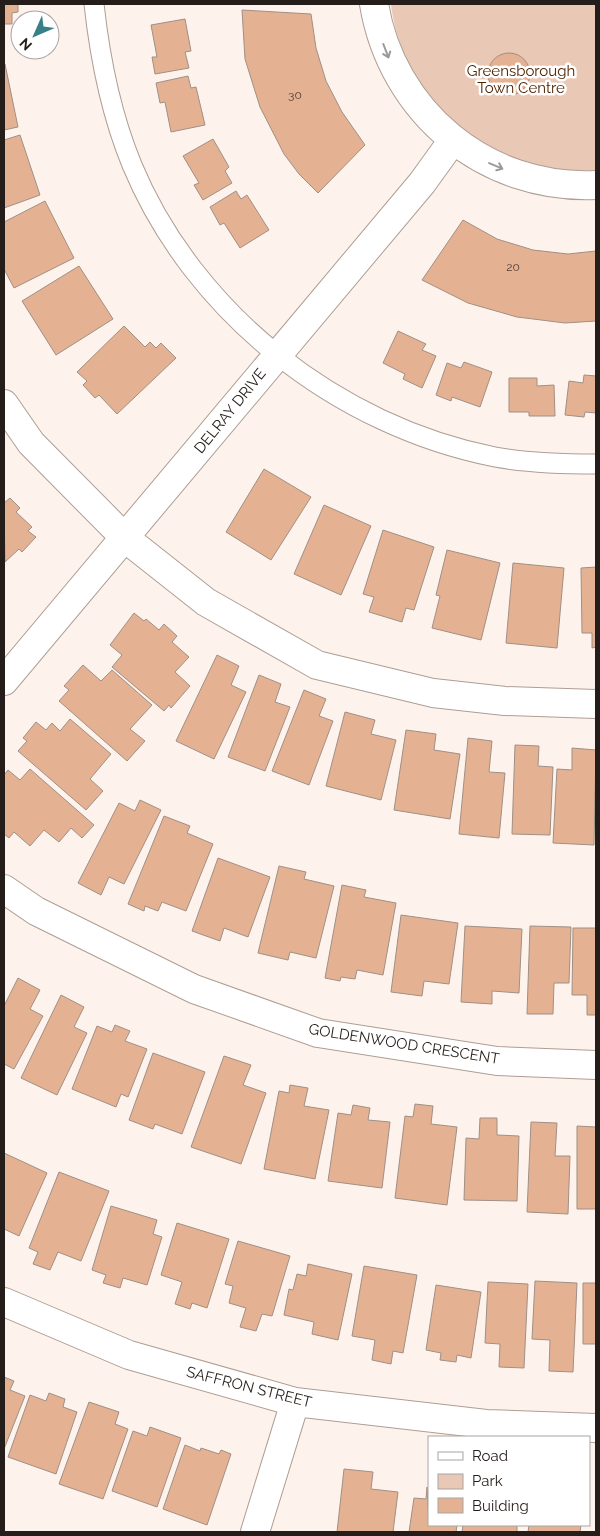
<svg xmlns="http://www.w3.org/2000/svg" width="600" height="1536" viewBox="0 0 600 1536" font-family="Raleway,sans-serif">
<style>
.green{fill:#e9c8b5}
.building{fill:#e4b293;stroke:#a08f85}
.lines{fill:none;stroke-linecap:round;stroke-linejoin:round}
.service-casing{stroke:#ae9e94;stroke-width:21}
.minor-casing{stroke:#ae9e94;stroke-width:30}
.service{stroke:#fff;stroke-width:19}
.minor{stroke:#fff;stroke-width:28}
.oneway{stroke:#9c9998}
.labels{text-anchor:middle;stroke-width:5;stroke-linejoin:round;paint-order:stroke}
.number-label{font-size:12px;fill:#544238}
.park-label{font-size:15px;fill:#4f2200;stroke:#fff}
.street-label{font-size:15px;fill:#241d1a;stroke:#fff}
</style>
<rect width="100%" height="100%" fill="#fef3ec"/>
<path class="green" d="M 391,4 L 596,4 L 596,170 C 497,179 402,102 391,4 Z"/>
<path class="building" d="M 4,4 L 18,4 L 18,12 L 12,13 L 12,24 L 4,24 Z
M 242,10 L 311,14 L 316,48 L 326,81 L 342,112 L 365,145 L 318,193 L 299,174 L 284,154 L 260,107 L 245,59 Z
M 185,19 L 191,51 L 185,52 L 189,68 L 155,74 L 152,57 L 157,57 L 151,25 Z
M488 74a21 21 0 1 1 42 0a21 21 0 1 1-42 0Z
M 5,64 L 18,127 L 4,130 L 4,65 Z
M 188,76 L 191,88 L 196,87 L 205,125 L 171,132 L 165,102 L 160,103 L 156,83 Z
M 20,135 L 40,195 L 4,208 L 4,140 Z
M 213,139 L 229,167 L 225,171 L 232,183 L 203,200 L 194,185 L 199,183 L 183,156 Z
M 236,191 L 241,199 L 247,195 L 269,230 L 240,248 L 224,223 L 220,225 L 210,207 Z
M 45,201 L 74,258 L 14,288 L 4,269 L 4,222 Z
M 463,220 L 497,239 L 533,250 L 568,254 L 596,251 L 596,321 L 565,323 L 517,317 L 468,303 L 422,280 Z
M 79,266 L 113,319 L 56,355 L 22,301 Z
M 124,326 L 145,347 L 150,342 L 156,348 L 161,343 L 176,358 L 117,414 L 99,395 L 95,398 L 83,385 L 87,381 L 77,372 Z
M 398,331 L 426,344 L 422,350 L 436,356 L 422,388 L 403,379 L 405,374 L 383,363 Z
M 464,362 L 492,372 L 480,407 L 452,397 L 451,401 L 436,395 L 447,363 L 461,368 Z
M 584,375 L 596,376 L 596,413 L 585,412 L 584,417 L 565,415 L 569,381 L 583,383 Z
M 509,378 L 537,378 L 537,386 L 554,385 L 555,416 L 529,416 L 529,412 L 509,412 Z
M 264,469 L 311,497 L 271,560 L 226,532 Z
M 10,498 L 20,508 L 16,512 L 32,527 L 28,531 L 36,537 L 22,552 L 19,549 L 5,562 L 4,503 Z
M 324,505 L 371,526 L 341,595 L 294,574 Z
M 383,530 L 434,547 L 414,610 L 406,608 L 402,622 L 369,612 L 374,597 L 363,594 Z
M 447,550 L 500,563 L 481,640 L 432,628 L 440,596 L 436,595 Z
M 513,563 L 564,568 L 557,648 L 506,643 Z
M 596,567 L 596,647 L 592,648 L 592,633 L 582,633 L 581,568 Z
M 134,613 L 144,621 L 146,619 L 159,630 L 164,624 L 177,636 L 172,642 L 189,657 L 175,672 L 190,686 L 171,708 L 169,705 L 164,711 L 112,667 L 122,655 L 110,645 Z
M 217,655 L 239,666 L 231,685 L 246,692 L 214,759 L 176,741 Z
M 83,665 L 101,681 L 112,670 L 152,705 L 130,729 L 145,741 L 127,761 L 59,701 L 69,690 L 64,686 Z
M 259,675 L 281,684 L 275,702 L 290,707 L 265,771 L 228,757 Z
M 304,690 L 326,699 L 319,716 L 333,721 L 309,785 L 272,771 Z
M 345,712 L 375,720 L 371,734 L 396,740 L 381,800 L 326,786 Z
M 70,719 L 111,754 L 90,779 L 103,791 L 86,810 L 18,751 L 27,741 L 23,738 L 36,722 L 46,730 L 52,723 L 60,731 Z
M 406,730 L 436,734 L 434,750 L 460,754 L 450,819 L 394,810 Z
M 468,738 L 492,741 L 489,772 L 505,773 L 499,838 L 459,834 Z
M 515,745 L 539,746 L 538,766 L 553,767 L 550,835 L 512,834 Z
M 572,748 L 596,750 L 594,845 L 553,843 L 557,769 L 572,770 Z
M 30,769 L 94,825 L 82,838 L 71,828 L 59,842 L 44,830 L 30,846 L 14,832 L 9,838 L 4,834 L 4,775 L 8,770 L 20,780 Z
M 140,800 L 161,810 L 124,884 L 109,877 L 101,895 L 78,883 L 119,803 L 135,811 Z
M 164,816 L 190,826 L 187,833 L 213,844 L 186,911 L 162,902 L 158,911 L 145,906 L 144,911 L 128,904 Z
M 218,858 L 270,877 L 248,937 L 224,928 L 220,941 L 192,931 Z
M 279,866 L 306,872 L 304,879 L 334,886 L 316,958 L 290,952 L 288,960 L 258,953 Z
M 342,885 L 366,890 L 364,897 L 396,903 L 383,975 L 357,970 L 355,979 L 341,977 L 340,981 L 325,978 Z
M 401,915 L 458,923 L 449,984 L 424,981 L 422,996 L 391,992 Z
M 465,926 L 522,929 L 519,993 L 492,991 L 492,1004 L 461,1002 Z
M 530,926 L 571,927 L 569,983 L 554,983 L 553,1014 L 527,1014 Z
M 573,928 L 596,928 L 596,1015 L 587,1015 L 587,995 L 572,995 Z
M 18,978 L 40,990 L 30,1009 L 43,1016 L 14,1069 L 4,1064 L 4,1006 Z
M 61,995 L 84,1007 L 74,1027 L 87,1033 L 57,1095 L 21,1078 Z
M 115,1025 L 130,1031 L 125,1041 L 147,1049 L 128,1097 L 121,1094 L 116,1107 L 72,1089 L 97,1026 L 112,1032 Z
M 153,1053 L 205,1072 L 182,1134 L 155,1124 L 153,1129 L 129,1120 Z
M 224,1056 L 251,1065 L 243,1085 L 266,1093 L 241,1164 L 191,1147 Z
M 290,1085 L 308,1088 L 304,1106 L 329,1110 L 315,1179 L 264,1169 L 279,1091 L 289,1093 Z
M 415,1104 L 433,1106 L 431,1124 L 457,1127 L 447,1205 L 395,1198 L 405,1116 L 413,1117 Z
M 353,1105 L 370,1108 L 368,1120 L 390,1122 L 382,1188 L 328,1181 L 338,1113 L 351,1115 Z
M 480,1118 L 497,1118 L 497,1135 L 519,1136 L 517,1201 L 464,1200 L 466,1138 L 479,1139 Z
M 531,1122 L 557,1123 L 555,1156 L 570,1156 L 568,1214 L 527,1212 Z
M 577,1126 L 596,1127 L 596,1209 L 577,1209 Z
M 4,1153 L 47,1173 L 19,1236 L 4,1229 Z
M 59,1172 L 109,1191 L 81,1261 L 58,1252 L 50,1270 L 33,1264 L 38,1252 L 29,1248 Z
M 111,1206 L 157,1220 L 153,1234 L 162,1237 L 147,1285 L 123,1278 L 120,1288 L 103,1283 L 106,1275 L 92,1270 Z
M 177,1223 L 229,1239 L 207,1308 L 192,1303 L 190,1309 L 175,1304 L 182,1282 L 161,1275 Z
M 238,1241 L 290,1256 L 272,1316 L 262,1314 L 256,1331 L 240,1327 L 246,1308 L 229,1303 L 233,1286 L 225,1284 Z
M 308,1264 L 352,1274 L 338,1340 L 312,1334 L 314,1322 L 284,1315 L 289,1289 L 293,1290 L 297,1274 L 306,1276 Z
M 364,1266 L 417,1275 L 403,1353 L 393,1351 L 391,1364 L 372,1360 L 375,1340 L 352,1336 Z
M 535,1281 L 577,1283 L 573,1372 L 549,1371 L 550,1340 L 532,1339 Z
M 488,1282 L 528,1284 L 524,1368 L 499,1367 L 500,1344 L 485,1343 Z
M 583,1283 L 596,1283 L 596,1344 L 583,1344 Z
M 436,1285 L 481,1292 L 471,1358 L 457,1355 L 456,1362 L 440,1360 L 441,1353 L 426,1350 Z
M 4,1377 L 14,1381 L 10,1390 L 25,1396 L 4,1449 Z
M 49,1393 L 65,1399 L 63,1407 L 77,1412 L 56,1474 L 8,1457 L 30,1395 L 46,1401 Z
M 89,1402 L 119,1412 L 115,1424 L 128,1429 L 103,1499 L 59,1484 Z
M 150,1427 L 181,1438 L 157,1507 L 112,1491 L 133,1431 L 147,1436 Z
M 185,1445 L 200,1451 L 201,1448 L 219,1454 L 221,1450 L 231,1454 L 207,1525 L 163,1509 Z
M 344,1469 L 373,1472 L 371,1489 L 398,1492 L 393,1532 L 337,1532 Z
M 427,1487 L 429,1525 L 457,1525 L 456,1532 L 409,1532 L 414,1498 L 426,1499 Z
M 463,1525 L 517,1525 L 517,1532 L 462,1532 Z
M 529,1525 L 581,1525 L 580,1532 L 528,1532 Z"/>
<g class="lines">
<defs>
<path id="service" d="M 94,4 C 100,59 111,114 132,165 C 194,314 338,426 495,457 C 528,463 562,464 596,464"/>
<path id="minor" d="M 374,4 C 392,112 485,190 596,185
M 4,404 L 31,443 L 125,538 L 206,602 L 317,665 L 433,693 L 505,701 L 596,704
M 4,681 L 422,183 L 453,140
M 4,889 L 36,911 L 194,989 L 318,1033 L 497,1061 L 596,1065
M 4,1302 L 129,1355 L 295,1402 L 486,1424 L 596,1428
M 255,1532 L 295,1402"/>
</defs>
<use href="#service" class="service-casing"/>
<use href="#minor" class="minor-casing"/>
<use href="#service" class="service"/>
<use href="#minor" class="minor"/>
</g>
<defs><path id="oneway-shaft" d="M-6 0H5M1.5-3L5.5 0L1.5 3" fill="none" stroke-width="1.6" stroke-linecap="round" stroke-linejoin="round" transform="scale(1.25)"/></defs>
<g class="oneway">
<use href="#oneway-shaft" transform="translate(386 51) rotate(69)"/>
<use href="#oneway-shaft" transform="translate(496 166) rotate(23)"/>
</g>
<g class="labels">
<g class="number-label">
<text x="295" y="99">30</text>
<text x="513" y="271">20</text>
</g>
<g class="park-label">
<text x="521" y="76">Greensborough<tspan x="521" dy="17">Town Centre</tspan></text>
</g>
<g class="street-label">
<text transform="translate(230 411) rotate(-51)" y="5">DELRAY DRIVE</text>
<text transform="translate(404 1044) rotate(9)" y="5">GOLDENWOOD CRESCENT</text>
<text transform="translate(249 1387) rotate(14)" y="5">SAFFRON STREET</text>
</g>
</g>
<rect width="600" height="1536" fill="none" stroke="#241d1a" stroke-width="10"/>
<rect x="428" y="1436" width="162" height="90" fill="#ffffff" stroke="#a7a5a3"/>
<rect x="438" y="1452" width="25" height="8" fill="#ffffff" stroke="#a7a5a3"/>
<text x="472" y="1461" font-size="15" fill="#241d1a">Road</text>
<rect x="438" y="1474" width="25" height="15" fill="#e9c8b5" stroke="#a7a5a3"/>
<text x="472" y="1486" font-size="15" fill="#241d1a">Park</text>
<rect x="438" y="1498" width="25" height="15" fill="#e4b293" stroke="#a7a5a3"/>
<text x="472" y="1511" font-size="15" fill="#241d1a">Building</text>
<g transform="translate(35 35) rotate(225)"><circle r="24" fill="#ffffff" stroke="#a7a5a3"/>
<path d="M0-4L9 19L0 12L-9 19Z" fill="#388087"/>
<text y="-8" font-size="14" font-weight="bold" text-anchor="middle" fill="#241d1a">N</text>
</g>
</svg>
